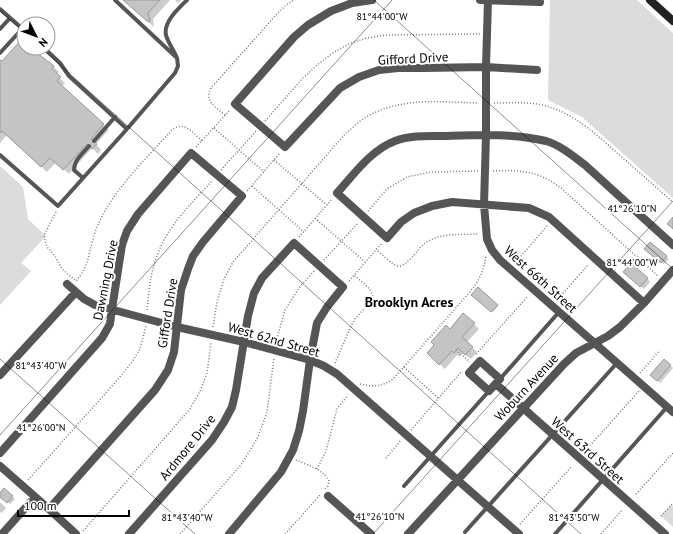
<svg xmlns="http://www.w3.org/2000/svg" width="673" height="534" viewBox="0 0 673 534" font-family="'PT Sans',sans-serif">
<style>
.green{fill:#dcdcdc}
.shadow{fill:#0003}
.building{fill:#c4c4c4;stroke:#999}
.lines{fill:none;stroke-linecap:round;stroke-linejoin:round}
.path{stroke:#777;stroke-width:1.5;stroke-dasharray:1 2;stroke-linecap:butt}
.lane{stroke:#555;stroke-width:4}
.street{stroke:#555;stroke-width:8}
.secondary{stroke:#222;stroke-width:8}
.ticks{fill:none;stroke:#000;stroke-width:1;stroke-opacity:0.45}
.labels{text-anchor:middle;stroke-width:4;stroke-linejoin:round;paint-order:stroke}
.street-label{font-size:13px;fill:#000;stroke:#fff}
.neighbourhood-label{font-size:14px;font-weight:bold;fill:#000;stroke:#fff}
.ticks-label{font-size:10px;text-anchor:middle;fill:#000;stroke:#fff;stroke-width:4;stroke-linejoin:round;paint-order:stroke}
</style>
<rect width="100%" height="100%" fill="#fff"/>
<path class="green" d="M 550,0 L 637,0 L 673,33 L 673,198 L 582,117 L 548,100 Z
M 0,166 L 23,187 L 28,219 L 46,236 L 21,263 L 31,271 L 0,305 Z
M 671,505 L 673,506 L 673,527 L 661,516 Z"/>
<path class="shadow" d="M 124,0 L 170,0 L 153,19 L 154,27 Z
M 175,0 L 181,0 L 178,3 Z
M 24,41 L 24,48 L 32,48 L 40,56 L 54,67 L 59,72 L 56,75 L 65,83 L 62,86 L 109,130 L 96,144 L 101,150 L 98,154 L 92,148 L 69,174 L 56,162 L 47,172 L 7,135 L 0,143 L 0,61 L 2,63 Z
M 651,243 L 669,259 L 664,264 L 646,248 Z
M 628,276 L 647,278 L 650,282 L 644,289 Z
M 478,289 L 498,306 L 493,312 L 473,295 Z
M 474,324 L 479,329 L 467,342 L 477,352 L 471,359 L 463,353 L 459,357 L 457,355 L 445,369 L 433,358 L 450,330 Z
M 664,360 L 673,368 L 660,383 L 652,375 Z
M 4,490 L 15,499 L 10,504 L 0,495 Z
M 0,502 L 6,508 L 2,513 L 0,512 Z"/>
<path class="building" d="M 123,0 L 160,0 L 148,13 L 150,21 L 148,22 Z
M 22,39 L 24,40 L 24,48 L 33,48 L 37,53 L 54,66 L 52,69 L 61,77 L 57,81 L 104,124 L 91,139 L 97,144 L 92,149 L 87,144 L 63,170 L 50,158 L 41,167 L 2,131 L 0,133 L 0,60 L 2,61 Z
M 673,217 L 673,229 L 667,224 Z
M 650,242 L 667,256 L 661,263 L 644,249 Z
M 631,263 L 648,278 L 640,287 L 623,272 Z
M 478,287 L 498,305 L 491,312 L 471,295 Z
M 463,313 L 475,323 L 462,337 L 473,347 L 465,355 L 458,348 L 454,353 L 452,351 L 439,365 L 427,353 L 434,345 L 431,342 L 446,325 L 450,329 Z
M 664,359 L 671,365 L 657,381 L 650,375 Z
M 4,488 L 13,496 L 7,503 L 0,497 L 0,493 Z"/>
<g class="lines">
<path class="path" d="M 494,103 C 513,103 534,101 552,108 C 577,116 598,136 617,153 C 636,169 654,186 673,202
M 225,115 C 216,107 204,102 211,88 L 275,16 L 286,5 L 294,0
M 265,121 L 302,79 L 317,65 L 334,52 L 351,43 L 367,38 L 386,35 L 480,34
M 214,128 L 264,172
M 196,147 L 230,110
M 274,160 L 327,205
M 221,170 L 256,131
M 493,171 C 512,170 529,170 547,179 C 552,181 556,185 561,188 L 658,276
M 252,186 L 304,232
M 247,191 L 280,153
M 368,211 L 387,189 L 407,177 L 431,172 L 478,171
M 56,212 L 44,235 L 45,241 L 47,247 L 55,256 L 62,269 L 76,281 C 89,266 88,256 93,239 C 95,231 99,223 102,216 C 119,185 148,156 172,130 C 184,120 193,133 202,141
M 315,218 L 365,262
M 299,237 L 332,199
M 376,249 C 381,254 393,266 399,266 C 407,266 418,249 424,244 C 439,232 461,235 479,234
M 324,260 L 358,223
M 515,263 L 548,225
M 349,281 L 382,243
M 557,300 L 589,264
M 147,310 C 149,292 150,274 157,256 C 167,226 192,203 213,180
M 213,327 L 217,302 L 224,279 L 233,262 L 346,133 C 353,128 360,120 368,116 C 402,97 441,102 479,103
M 276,342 L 285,310 L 299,288 L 314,271
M 456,350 L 470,362
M 476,354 L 528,296
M 335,363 L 351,326 L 355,319 L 373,299 C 373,288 361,282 354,275
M 404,367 L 438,398
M 640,373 L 660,350
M 360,384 C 374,387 381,387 393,379 L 469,293 C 479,281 484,271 486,255
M 411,430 L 462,371
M 586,450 L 639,391
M 386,458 L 401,440
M 296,460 C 307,465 323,469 329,481 L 328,486 L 325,489
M 317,469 L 326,451 L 337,409 L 348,395
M 28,480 L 120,377 L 132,362 L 140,349 L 146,326
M 636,494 L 673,453
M 661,516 L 673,503
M 520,524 L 572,466
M 83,531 L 190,409 L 200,391 L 207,373 L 211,342
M 180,534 L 241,465 L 258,437 L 267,412 L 274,358
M 285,534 L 321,494
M 601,534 L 622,510"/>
<path class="lane" d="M 115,0 L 177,58 C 174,50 168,43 166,35 C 163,22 179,8 187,0
M 0,9 L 24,30
M 0,29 L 10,18
M 44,48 L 60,63 L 69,76 L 127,129 L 175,73 L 178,66 L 177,58
M 0,53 L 22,29
M 94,141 L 115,117
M 0,155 L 58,206 L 127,129
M 83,178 L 74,170 C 74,160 83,153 89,146
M 500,379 L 559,312
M 404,486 L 489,391
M 465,532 L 617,363
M 555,534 L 667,407"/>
<path class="street" d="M 372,0 L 352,3 L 331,11 L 308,25 L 294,37 L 235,104 L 285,147 L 340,88 L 359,77 L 379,70 L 398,68 L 424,68 L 486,67 L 537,70
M 480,0 L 540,2
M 488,0 L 486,67 L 486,135 L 484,205 L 487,239 L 492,250 L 500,260 L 673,412
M 67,284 L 84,299 L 95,305 L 177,327 L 244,342 L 310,360 L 324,366 L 337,374 L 519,534
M 644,303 L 549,217 L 529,208 L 452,202 L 432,206 L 414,213 L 401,222 L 387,238 L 337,193 C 354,174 371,150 395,141 C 410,135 428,136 443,136 C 477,135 513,133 546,141 C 560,145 573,156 585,165 L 673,245
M 480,361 L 500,379 L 489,391 L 469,373 Z
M 0,375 L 76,292
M 496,384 L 665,534
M 0,453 L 102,338 L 110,324 L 112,309 L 122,245 L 127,231 L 138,214 L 191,153 L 242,196 L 203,242 L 193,256 L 188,269 L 181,290 L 174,352 L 168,370 L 155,390 L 49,509
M 0,466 L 49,509 L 76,534
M 328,496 L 371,534
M 2,534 L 35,497
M 129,534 L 212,440 L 224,422 L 232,407 L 236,390 L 248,316 L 254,293 L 262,278 L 294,243 L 343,287 L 327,307 L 317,323 L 310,360 L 303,411 L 299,431 L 293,450 L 281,472 L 229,534
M 408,534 L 564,364 L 576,353 L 608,336 L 620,327 L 644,303 L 673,270"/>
<path class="secondary" d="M 650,0 L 673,21"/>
</g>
<path class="ticks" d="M 374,0 L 673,269M 0,11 L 24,32M 41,48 L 581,534M 0,359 L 195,534M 0,435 L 392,0M 373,534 L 673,201"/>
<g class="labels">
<g class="street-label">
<text transform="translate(413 58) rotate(-3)" y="5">Gifford Drive</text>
<text transform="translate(541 279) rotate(42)" y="5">West 66th Street</text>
<text transform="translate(105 280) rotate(-79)" y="5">Dawning Drive</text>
<text transform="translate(167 313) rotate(-81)" y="5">Gifford Drive</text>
<text transform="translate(274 339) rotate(16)" y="5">West 62nd Street</text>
<text transform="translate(526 387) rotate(-47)" y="5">Woburn Avenue</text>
<text transform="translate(187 447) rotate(-51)" y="5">Ardmore Drive</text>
<text transform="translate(588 450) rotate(42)" y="5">West 63rd Street</text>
</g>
<g class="neighbourhood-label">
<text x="409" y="307">Brooklyn Acres</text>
</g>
</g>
<g class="ticks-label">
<text x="382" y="20">81°44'00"W</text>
<text x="632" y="212">41°26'10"N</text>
<text x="632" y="266">81°44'00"W</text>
<text x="41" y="369">81°43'40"W</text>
<text x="41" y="431">41°26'00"N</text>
<text x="380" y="520">41°26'10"N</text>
<text x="187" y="521">81°43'40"W</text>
<text x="574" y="521">81°43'50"W</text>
</g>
<g transform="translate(36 36) rotate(132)"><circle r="19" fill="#ffffff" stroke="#999999"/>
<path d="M0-3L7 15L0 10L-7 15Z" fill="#000000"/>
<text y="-6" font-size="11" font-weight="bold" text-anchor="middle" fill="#000000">N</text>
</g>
<path d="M18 510v6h111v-6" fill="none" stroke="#000000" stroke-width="2"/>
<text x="24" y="510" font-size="12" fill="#000000" stroke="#ffffff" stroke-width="3" paint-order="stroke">100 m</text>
</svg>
